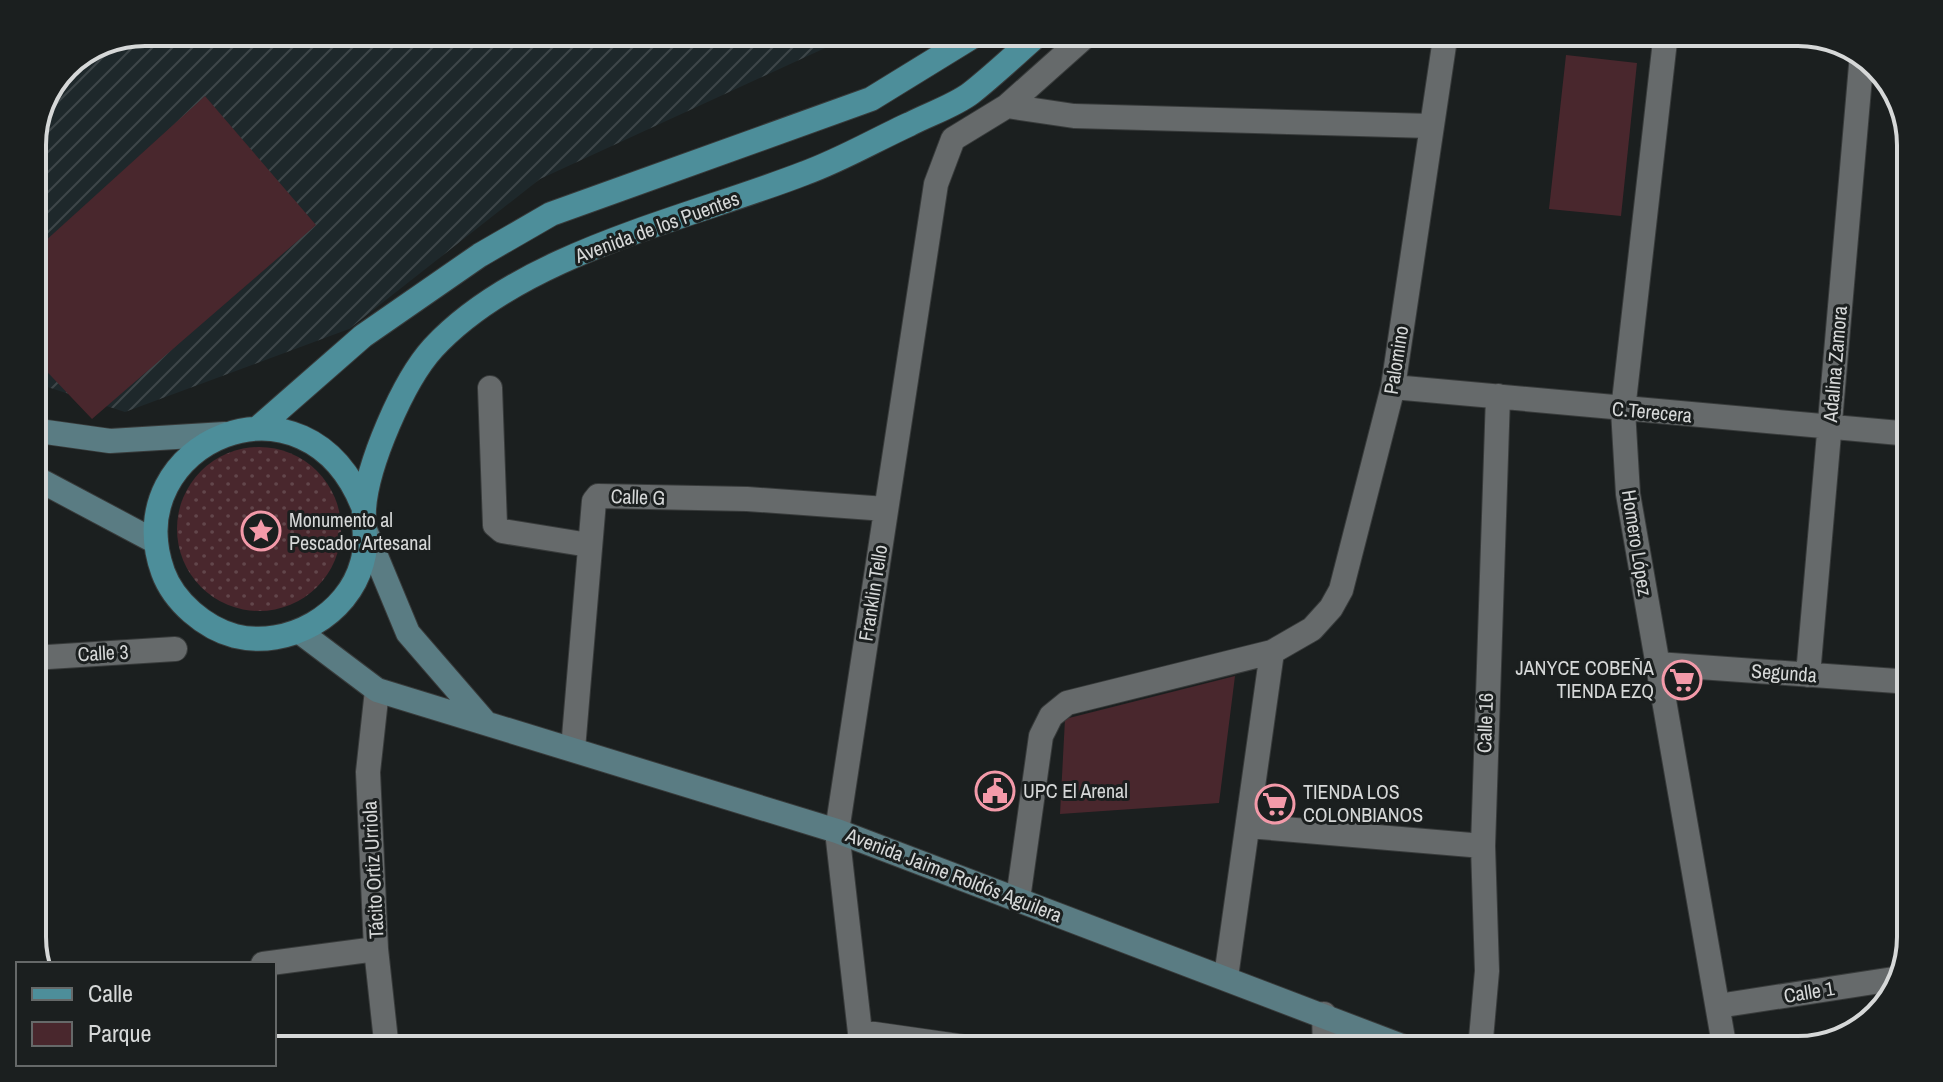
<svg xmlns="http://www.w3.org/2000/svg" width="1943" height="1082" viewBox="0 0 1943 1082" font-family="'Archivo Narrow',sans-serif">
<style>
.industrial{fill:url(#industrial-furrows)}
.grass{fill:url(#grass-dots)}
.park{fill:#49272d}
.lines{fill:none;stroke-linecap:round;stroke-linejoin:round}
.street-casing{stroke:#383b3b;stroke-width:26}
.secondary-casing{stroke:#383b3b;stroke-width:26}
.primary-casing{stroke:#383b3b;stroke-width:26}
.street{stroke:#666a6b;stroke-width:24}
.secondary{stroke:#5a7c83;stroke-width:24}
.primary{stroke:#4d8e9a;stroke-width:24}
.labels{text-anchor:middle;stroke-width:6;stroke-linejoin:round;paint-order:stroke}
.street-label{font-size:20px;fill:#d6d8d8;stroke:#1b1f1f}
.poi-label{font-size:20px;fill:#d6d8d8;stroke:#1b1f1f;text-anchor:start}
.rim{fill:none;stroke:#d6d8d8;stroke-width:4}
</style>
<defs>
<pattern id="industrial-furrows" width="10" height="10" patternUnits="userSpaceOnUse" patternTransform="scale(2)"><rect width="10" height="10" fill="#1e282b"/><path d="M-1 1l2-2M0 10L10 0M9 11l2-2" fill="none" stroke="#3e4649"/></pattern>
<pattern id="grass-dots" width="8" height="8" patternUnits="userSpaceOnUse" patternTransform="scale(2)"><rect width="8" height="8" fill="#49272d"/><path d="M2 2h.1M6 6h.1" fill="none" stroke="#62464b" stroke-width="1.8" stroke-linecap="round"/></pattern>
</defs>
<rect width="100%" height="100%" fill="#1b1f1f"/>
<path class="industrial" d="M 145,32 L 860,32 L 540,179 L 349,329 L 125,412 L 32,382 L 32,138 L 65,65 Z"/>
<path class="grass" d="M177 529a82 82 0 1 1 164 0a82 82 0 1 1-164 0Z"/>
<path class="park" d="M 1566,55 L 1637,63 L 1621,216 L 1549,209 Z
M 205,96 L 316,225 L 92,419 L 32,356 L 32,253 Z
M 1235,676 L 1219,803 L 1060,814 L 1065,719 Z"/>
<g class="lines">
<defs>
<path id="street" d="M 1666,32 L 1623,410 L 1628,494 L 1725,1050
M 1007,106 L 1090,32
M 1393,387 L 1911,434
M 490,388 L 495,525 L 502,531 L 589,545
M 32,658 L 175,649
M 1657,664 L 1911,682
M 1808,675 L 1862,54
M 377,690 L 368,772 L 376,949 L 387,1050
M 573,749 L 594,501 L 598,496 L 747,499 L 886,509
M 1248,826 L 1483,846
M 1018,899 L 1041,736 L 1051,716 L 1067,703 L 1272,652 L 1312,629 L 1331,608 L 1341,590 L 1393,387 L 1446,32
M 263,964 L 376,949
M 1226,977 L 1272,652
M 1718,1006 L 1900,978
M 1324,1014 L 1325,1050
M 860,1032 L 986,1050
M 862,1050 L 837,831 L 936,184 L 953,139 L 1007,106 L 1074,116 L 1430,126
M 1480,1050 L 1487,971 L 1483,846 L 1498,396"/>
<path id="secondary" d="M 32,430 L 110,441 L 225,434
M 32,476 L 156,542
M 366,532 L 408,633 L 485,722
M 300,632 L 377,690 L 837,831 L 1412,1050"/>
<path id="primary" d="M 259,427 L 363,336 L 480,255 L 551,214 L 871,99 L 980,32
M 364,509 C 307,359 116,442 163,572 C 174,602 205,628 235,636 C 288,649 348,615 362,563 C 368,544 363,527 364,509 C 367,465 403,381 433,348 C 521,253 687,219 805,173 C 841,160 875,140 910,124 C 929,114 954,106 971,93 C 995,74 1018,52 1041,32"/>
</defs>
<use href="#street" class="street-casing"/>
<use href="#secondary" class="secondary-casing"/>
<use href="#primary" class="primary-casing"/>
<use href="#street" class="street"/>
<use href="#secondary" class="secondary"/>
<use href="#primary" class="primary"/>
</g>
<defs>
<symbol id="sight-ring" viewBox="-11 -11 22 22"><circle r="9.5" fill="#1b1f1f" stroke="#f39aa9" stroke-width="1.5"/><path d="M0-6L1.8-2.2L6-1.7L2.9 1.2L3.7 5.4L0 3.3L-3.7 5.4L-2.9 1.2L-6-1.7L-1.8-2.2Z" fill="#f39aa9"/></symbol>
<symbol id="supermarket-ring" viewBox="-11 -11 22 22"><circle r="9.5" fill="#1b1f1f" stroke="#f39aa9" stroke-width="1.5"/><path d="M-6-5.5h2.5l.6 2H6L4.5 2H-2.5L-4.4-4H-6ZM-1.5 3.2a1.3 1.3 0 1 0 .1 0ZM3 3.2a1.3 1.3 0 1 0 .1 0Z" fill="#f39aa9"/></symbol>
<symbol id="civic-ring" viewBox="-11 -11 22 22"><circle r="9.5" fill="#1b1f1f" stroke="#f39aa9" stroke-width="1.5"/><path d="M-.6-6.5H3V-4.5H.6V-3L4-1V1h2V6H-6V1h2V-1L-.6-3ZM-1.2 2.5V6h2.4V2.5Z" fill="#f39aa9"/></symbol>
</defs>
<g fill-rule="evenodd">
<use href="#sight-ring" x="239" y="509" width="44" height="44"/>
<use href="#supermarket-ring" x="1660" y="658" width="44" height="44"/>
<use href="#civic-ring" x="973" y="769" width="44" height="44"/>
<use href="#supermarket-ring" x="1253" y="782" width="44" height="44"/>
</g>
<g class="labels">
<g class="street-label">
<text transform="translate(657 227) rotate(-20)" y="7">Avenida de los Puentes</text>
<text transform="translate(1396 360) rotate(-81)" y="7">Palomino</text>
<text transform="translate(1835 364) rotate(-85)" y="7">Adalina Zamora</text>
<text transform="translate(1652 412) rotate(5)" y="7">C.Terecera</text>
<text transform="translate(638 497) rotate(2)" y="7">Calle G</text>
<text transform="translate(1637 543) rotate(81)" y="7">Homero López</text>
<text transform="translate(873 593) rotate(-81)" y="7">Franklin Tello</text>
<text transform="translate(103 653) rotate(-3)" y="7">Calle 3</text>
<text transform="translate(1784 673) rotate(4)" y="7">Segunda</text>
<text transform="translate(1485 723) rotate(-88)" y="7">Calle 16</text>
<text transform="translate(373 870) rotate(-93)" y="7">Tácito Ortiz Urriola</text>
<text transform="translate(954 875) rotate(21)" y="7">Avenida Jaime Roldós Aguilera</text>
<text transform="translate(1809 992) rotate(-9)" y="7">Calle 1</text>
</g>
<g class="poi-label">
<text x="289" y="527">Monumento al<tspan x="289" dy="23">Pescador Artesanal</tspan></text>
<text x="1654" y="675" text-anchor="end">JANYCE COBEÑA<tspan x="1654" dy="23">TIENDA EZQ</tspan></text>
<text x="1023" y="798">UPC El Arenal</text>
<text x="1303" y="799">TIENDA LOS<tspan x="1303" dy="23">COLONBIANOS</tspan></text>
</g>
</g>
<path d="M0 0H1943V1082H0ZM145 46H1798A99 99 0 0 1 1897 145V937A99 99 0 0 1 1798 1036H145A99 99 0 0 1 46 937V145A99 99 0 0 1 145 46Z" fill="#1b1f1f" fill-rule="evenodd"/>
<path class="rim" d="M145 46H1798A99 99 0 0 1 1897 145V937A99 99 0 0 1 1798 1036H145A99 99 0 0 1 46 937V145A99 99 0 0 1 145 46Z"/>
<rect x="16" y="962" width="260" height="104" fill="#1b1f1f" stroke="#666969" stroke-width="2"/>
<rect x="32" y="988" width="40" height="12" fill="#4d8e9a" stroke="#666969" stroke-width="2"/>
<text x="88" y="1002" font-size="24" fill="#d6d8d8">Calle</text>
<rect x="32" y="1022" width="40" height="24" fill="#49272d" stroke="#666969" stroke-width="2"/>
<text x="88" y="1042" font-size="24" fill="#d6d8d8">Parque</text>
</svg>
